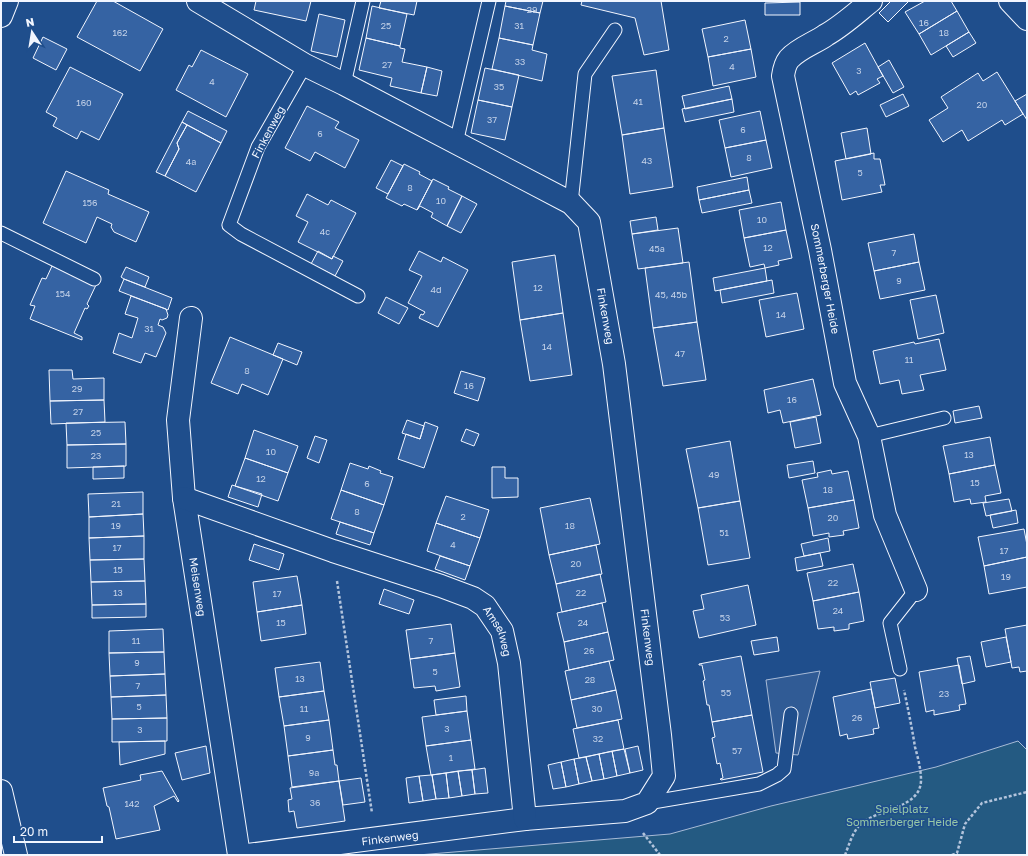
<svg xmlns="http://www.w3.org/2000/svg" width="1028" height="856" viewBox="0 0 1028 856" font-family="'Golos Text',sans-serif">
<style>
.green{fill:#245a82;stroke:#a8bbd7}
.parking{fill:#305b95;stroke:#a8bbd7}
.building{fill:#3563a3;stroke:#f2f6ff}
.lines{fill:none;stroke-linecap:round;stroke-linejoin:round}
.service-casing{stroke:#f2f6ff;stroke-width:15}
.minor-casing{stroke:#f2f6ff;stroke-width:24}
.tertiary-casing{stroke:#f2f6ff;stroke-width:24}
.secondary-casing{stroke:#f2f6ff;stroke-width:24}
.path{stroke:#b3c4dc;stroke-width:2.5;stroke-dasharray:3 2;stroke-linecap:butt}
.service{stroke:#1f4e8c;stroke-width:13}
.minor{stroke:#1f4e8c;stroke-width:22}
.tertiary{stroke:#1f4e8c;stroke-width:22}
.secondary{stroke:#1f4e8c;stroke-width:22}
.labels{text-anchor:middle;stroke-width:3;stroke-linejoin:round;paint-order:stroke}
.number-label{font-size:9px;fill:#c3d1e8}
.street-label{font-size:11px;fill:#f2f6ff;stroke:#1f4e8c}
.park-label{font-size:11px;fill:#97c8a6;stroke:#1f4e8c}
</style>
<rect width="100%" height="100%" fill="#1f4e8c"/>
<path class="green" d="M 1018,741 L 1027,750 L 1027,855 L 418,855 L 670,834 L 771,806 L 936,767 Z"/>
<path class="parking" d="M 820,671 L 798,755 L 776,753 L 766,680 Z"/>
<path class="building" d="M 97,1 L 113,1 L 163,29 L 140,71 L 77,37 Z
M 256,1 L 311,1 L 306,21 L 254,10 Z
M 381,1 L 417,1 L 414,15 L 379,8 Z
M 506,1 L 543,1 L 540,13 L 505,6 Z
M 582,1 L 661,1 L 669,50 L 644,55 L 635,18 L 581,5 Z
M 891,1 L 909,1 L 888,22 L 879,13 Z
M 925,1 L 951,1 L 957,11 L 919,34 L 905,12 Z
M 800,2 L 800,15 L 765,15 L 765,3 Z
M 372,6 L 407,14 L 400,46 L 366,38 Z
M 505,6 L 540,13 L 533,45 L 499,38 Z
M 957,11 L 969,32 L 931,55 L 919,34 Z
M 319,14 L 345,20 L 337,57 L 311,51 Z
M 745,20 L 751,49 L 708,57 L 702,29 Z
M 969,32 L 976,43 L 953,57 L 946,46 Z
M 43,37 L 67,49 L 56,70 L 33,58 Z
M 366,38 L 400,46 L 400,48 L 405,49 L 402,62 L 427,67 L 421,93 L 390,86 L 392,78 L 359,70 Z
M 499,38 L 533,45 L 532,50 L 547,54 L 542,81 L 492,69 Z
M 865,43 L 883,76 L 877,79 L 880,83 L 858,95 L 856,91 L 850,95 L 832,63 Z
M 751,49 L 756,77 L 713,86 L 708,57 Z
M 201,50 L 248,74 L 226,117 L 176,90 L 189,65 L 192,67 Z
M 889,60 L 904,87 L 893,93 L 878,67 Z
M 70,67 L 123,94 L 99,140 L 81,131 L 77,139 L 53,126 L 57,118 L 46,112 Z
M 427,67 L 442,71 L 437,96 L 421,93 Z
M 485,68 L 519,75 L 512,107 L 478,100 Z
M 656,70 L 664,128 L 622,135 L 612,76 Z
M 997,72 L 1023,114 L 1005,125 L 1002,120 L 968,141 L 962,130 L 943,142 L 929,120 L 948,108 L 941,97 L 978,73 L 983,81 Z
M 729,86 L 732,99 L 685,109 L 682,96 Z
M 903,94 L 909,106 L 886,117 L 880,105 Z
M 1027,94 L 1027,120 L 1015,101 Z
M 732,99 L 734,112 L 685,122 L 682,109 Z
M 478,100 L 512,107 L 505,140 L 471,133 Z
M 307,106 L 339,122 L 335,128 L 359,140 L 345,168 L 315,152 L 310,161 L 285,148 Z
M 188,111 L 227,131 L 221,143 L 182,122 Z
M 760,111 L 766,140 L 725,148 L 719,120 Z
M 182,122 L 187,125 L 177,143 L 179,149 L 165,176 L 156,172 Z
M 187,125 L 221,143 L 196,192 L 165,176 L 179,149 L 177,143 Z
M 664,128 L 673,187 L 630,194 L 622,135 Z
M 867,128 L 871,154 L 846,159 L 841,133 Z
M 766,140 L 772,168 L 731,177 L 725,148 Z
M 874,153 L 874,159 L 880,159 L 885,185 L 880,185 L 882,192 L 842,200 L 835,161 Z
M 391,160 L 403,166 L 388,194 L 376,188 Z
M 404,164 L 420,172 L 419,174 L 432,181 L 417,210 L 404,204 L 402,206 L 386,198 Z
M 66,171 L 109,190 L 108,194 L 149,212 L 136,242 L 114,232 L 111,227 L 112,224 L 97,217 L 86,243 L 43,223 Z
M 747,177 L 749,190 L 699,200 L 697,187 Z
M 433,179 L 449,187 L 448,189 L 462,196 L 447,226 L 431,217 L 433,213 L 420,206 L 417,210 Z
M 749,190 L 752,203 L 702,213 L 699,200 Z
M 307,194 L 328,205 L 331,200 L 356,213 L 332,259 L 298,242 L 308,222 L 296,216 Z
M 462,196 L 477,204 L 461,233 L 447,226 Z
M 781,202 L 786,230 L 744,238 L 739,210 Z
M 656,217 L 658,230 L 632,234 L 630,221 Z
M 678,228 L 683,263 L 638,269 L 632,234 Z
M 786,230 L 792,258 L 778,261 L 779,265 L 765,268 L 764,264 L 750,267 L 744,238 Z
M 914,234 L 919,262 L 874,271 L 868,243 Z
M 318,251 L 332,259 L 333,256 L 343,261 L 335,276 L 311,264 Z
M 419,251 L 441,262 L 443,257 L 468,270 L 438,327 L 419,318 L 421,314 L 423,315 L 425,312 L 408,303 L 422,276 L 409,270 Z
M 555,255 L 563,313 L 520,320 L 512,262 Z
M 689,262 L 697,322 L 653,328 L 645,268 Z
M 919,262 L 925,290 L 880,299 L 874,271 Z
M 52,266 L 96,285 L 87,304 L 89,306 L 87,309 L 85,308 L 74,333 L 82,337 L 82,340 L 30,319 L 35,306 L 30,305 L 42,278 L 46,279 Z
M 126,267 L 149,277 L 145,287 L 124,279 L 121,277 Z
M 765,268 L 767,281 L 715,291 L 713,278 Z
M 124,279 L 172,298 L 168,310 L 119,291 Z
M 772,280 L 774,293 L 722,303 L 720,290 Z
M 797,293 L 804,329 L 766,337 L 759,300 Z
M 936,295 L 944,333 L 918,339 L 910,300 Z
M 131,296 L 166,309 L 168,315 L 167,318 L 162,320 L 160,319 L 158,325 L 163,327 L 166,333 L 156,357 L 145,353 L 141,363 L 113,353 L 119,333 L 132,338 L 138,318 L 125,314 Z
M 386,297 L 408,308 L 399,324 L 378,313 Z
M 563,313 L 572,375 L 530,381 L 520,320 Z
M 697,322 L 706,380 L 663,386 L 653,328 Z
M 230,337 L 283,359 L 268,395 L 242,384 L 238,394 L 211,383 Z
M 939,339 L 946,370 L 920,375 L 924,390 L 902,394 L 899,380 L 880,384 L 873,351 L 914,342 L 915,344 Z
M 278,343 L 302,352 L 297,365 L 273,355 Z
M 49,370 L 72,370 L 73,379 L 104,378 L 104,400 L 50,401 Z
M 461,371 L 485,378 L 478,401 L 454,393 Z
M 813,379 L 821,415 L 783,423 L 780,410 L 768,413 L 764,390 Z
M 104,400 L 105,422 L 51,424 L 50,401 Z
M 979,406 L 982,418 L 955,423 L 953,411 Z
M 816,417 L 821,443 L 795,448 L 790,422 Z
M 407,420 L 424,426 L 420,439 L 402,433 Z
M 125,422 L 126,444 L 67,445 L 66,423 Z
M 425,422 L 438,427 L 424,468 L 398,459 L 406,434 L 420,439 Z
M 466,429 L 479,434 L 474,446 L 461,441 Z
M 254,430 L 298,446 L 288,473 L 245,458 Z
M 315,436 L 327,440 L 319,463 L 307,458 Z
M 990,437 L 995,465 L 949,474 L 943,446 Z
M 730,441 L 740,501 L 698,508 L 686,449 Z
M 126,444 L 126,466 L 67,468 L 67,445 Z
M 245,458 L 288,473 L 278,501 L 235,486 Z
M 813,461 L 815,473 L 789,478 L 787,465 Z
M 350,463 L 368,469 L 369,466 L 381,471 L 380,473 L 393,477 L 384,505 L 341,490 Z
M 995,465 L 1001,493 L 985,496 L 986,502 L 971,504 L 970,499 L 954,502 L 949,474 Z
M 124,466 L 124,478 L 93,479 L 93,467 Z
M 492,467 L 505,467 L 505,478 L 518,478 L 518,497 L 492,498 Z
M 831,470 L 832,474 L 848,471 L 854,500 L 808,508 L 802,480 L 818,477 L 817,473 Z
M 232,485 L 262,494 L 258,507 L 228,497 Z
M 341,490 L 384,505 L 374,533 L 331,519 Z
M 143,492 L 143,514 L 89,517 L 88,494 Z
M 446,496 L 489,510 L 480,538 L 436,523 Z
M 590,498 L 600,544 L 549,555 L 540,508 Z
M 1009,499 L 1012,511 L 986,516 L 983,503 Z
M 854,500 L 859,528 L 843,531 L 844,535 L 829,537 L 829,533 L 813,536 L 808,508 Z
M 740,501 L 750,558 L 708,565 L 698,508 Z
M 1016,510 L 1018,523 L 993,528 L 990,515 Z
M 143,514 L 144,536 L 89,538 L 89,517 Z
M 340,522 L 374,533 L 370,545 L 336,534 Z
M 436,523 L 480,538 L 470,566 L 427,551 Z
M 1024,529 L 1027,545 L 1027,557 L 984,566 L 978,537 Z
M 144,536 L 144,559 L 90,560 L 89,538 Z
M 828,538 L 830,551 L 804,556 L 801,544 Z
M 254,544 L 284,554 L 279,570 L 249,560 Z
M 596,545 L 602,574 L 556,584 L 549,555 Z
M 820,553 L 823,566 L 797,571 L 795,558 Z
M 440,556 L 470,566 L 465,580 L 435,569 Z
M 1027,557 L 1027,587 L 989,594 L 984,566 Z
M 144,559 L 145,581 L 91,582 L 90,560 Z
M 853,564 L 859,592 L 813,601 L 807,573 Z
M 600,574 L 606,602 L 562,612 L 556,584 Z
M 297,576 L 302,605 L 257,612 L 253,582 Z
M 145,581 L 146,604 L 92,605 L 91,582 Z
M 748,585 L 756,625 L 699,638 L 693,611 L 704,609 L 701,595 Z
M 384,589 L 414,600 L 409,614 L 379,604 Z
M 859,592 L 864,621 L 849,624 L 849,629 L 834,631 L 834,627 L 818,629 L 813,601 Z
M 602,603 L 608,632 L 564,642 L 557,613 Z
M 146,604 L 146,617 L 92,618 L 92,605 Z
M 302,605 L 306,634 L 261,641 L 257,612 Z
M 451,624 L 455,653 L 410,659 L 406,630 Z
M 1027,625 L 1027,671 L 1020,672 L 1019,667 L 1012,668 L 1005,629 Z
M 163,629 L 164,652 L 109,653 L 109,631 Z
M 608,632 L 614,660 L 569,670 L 564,642 Z
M 777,637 L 779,651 L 754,655 L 751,641 Z
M 1006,637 L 1011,662 L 986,667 L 981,642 Z
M 164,652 L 165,674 L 110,676 L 109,653 Z
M 455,653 L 460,687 L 436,691 L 435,686 L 414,688 L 410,659 Z
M 741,656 L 752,715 L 712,722 L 709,705 L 707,705 L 703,681 L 705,680 L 702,665 L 699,665 L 699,664 Z
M 970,656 L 975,681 L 962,684 L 957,658 Z
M 609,661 L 616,690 L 571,700 L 565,671 Z
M 320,662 L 324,691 L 279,697 L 275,668 Z
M 959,665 L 966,704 L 959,705 L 960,710 L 934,715 L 934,710 L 926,712 L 919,672 Z
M 165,674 L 166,695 L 111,697 L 110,676 Z
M 895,678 L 900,703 L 875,708 L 870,682 Z
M 871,689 L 879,728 L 873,729 L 874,734 L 848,739 L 847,734 L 840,736 L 833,697 Z
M 616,690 L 622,719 L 577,728 L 571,700 Z
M 324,691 L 329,720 L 284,726 L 279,697 Z
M 166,695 L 167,718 L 112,719 L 111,697 Z
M 466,696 L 467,711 L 436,715 L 434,700 Z
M 467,711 L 471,740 L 426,746 L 422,717 Z
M 752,715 L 763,772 L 721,780 L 720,779 L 723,778 L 720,763 L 717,764 L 712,738 L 715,737 L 712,722 Z
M 167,718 L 167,741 L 112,742 L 112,719 Z
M 329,720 L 333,750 L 288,756 L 284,726 Z
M 618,720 L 624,749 L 579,758 L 573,729 Z
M 471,740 L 475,769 L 431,775 L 426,746 Z
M 165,741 L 165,754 L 120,765 L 119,742 Z
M 206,746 L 210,773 L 182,780 L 175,753 Z
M 638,746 L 643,770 L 630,773 L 625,749 Z
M 624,749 L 630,773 L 617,776 L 612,751 Z
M 333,750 L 335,765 L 337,765 L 339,781 L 292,787 L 288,756 Z
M 612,751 L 617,776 L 604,779 L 599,754 Z
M 599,754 L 604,779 L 592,781 L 586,757 Z
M 586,757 L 592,781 L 579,784 L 574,759 Z
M 574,759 L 579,784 L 566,787 L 561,762 Z
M 561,762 L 566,787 L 553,789 L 548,765 Z
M 485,768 L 488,793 L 475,794 L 472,770 Z
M 472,770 L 475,794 L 462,796 L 458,771 Z
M 162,771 L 179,801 L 178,802 L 174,796 L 154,806 L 160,830 L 116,839 L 109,807 L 107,806 L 103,788 L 141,780 L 140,775 Z
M 458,771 L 462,796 L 449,798 L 446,773 Z
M 446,773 L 449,798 L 436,799 L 432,775 Z
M 431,775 L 432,775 L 436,799 L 423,801 L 419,776 Z
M 419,776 L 423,801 L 409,803 L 406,778 Z
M 361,778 L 365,802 L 343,805 L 339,781 Z
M 339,781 L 345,821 L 297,828 L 294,811 L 289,812 L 288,800 L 292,799 L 290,788 Z"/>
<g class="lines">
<defs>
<path id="service" d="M 305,65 L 258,147 L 229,225 L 241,234 L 358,296
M 344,84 L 363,1
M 456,143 L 489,1
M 571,203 L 585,74 L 615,30
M 1,233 L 94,279
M 869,436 L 944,418
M 900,669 L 890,623 L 916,590
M 647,803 L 759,784 L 777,775 L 784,769 L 791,714"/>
<g id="minor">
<path id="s1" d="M 198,1 L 305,65 L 344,84 L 571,203 L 589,222 L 614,364 L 660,735 L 664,776 L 647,803 L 625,811 L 525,819 L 248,855"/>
<path id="s2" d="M 871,1 C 856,13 842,26 826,35 C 815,43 799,48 789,59 C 785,64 784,69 783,76 L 820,250 L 845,383 L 869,436 L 885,515 L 916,590"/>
<path id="s3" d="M 191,318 L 178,420 L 184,498 L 239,855"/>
<path id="s4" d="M 184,498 L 333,551 L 441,586 L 473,598 L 485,606 L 502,631 L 509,663 L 525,819"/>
</g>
<path id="tertiary" d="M 1010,1 L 1027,19"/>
<path id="secondary" d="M 1,16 L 7,1
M 1,791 L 16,855"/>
</defs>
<use href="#service" class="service-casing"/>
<use href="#minor" class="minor-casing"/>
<use href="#tertiary" class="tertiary-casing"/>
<use href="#secondary" class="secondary-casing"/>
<path class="path" d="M 337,581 L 372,813
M 643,833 L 660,855
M 845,855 C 849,845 853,830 862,823 C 879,809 921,808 921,780 C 921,769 918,758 915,747 C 912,728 908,709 904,690
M 952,855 L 957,853 L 965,824 L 982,803 L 1027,792"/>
<use href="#service" class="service"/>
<use href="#minor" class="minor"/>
<use href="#tertiary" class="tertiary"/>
<use href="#secondary" class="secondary"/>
</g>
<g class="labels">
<g class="number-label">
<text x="532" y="13">29</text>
<text x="924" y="26">16</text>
<text x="386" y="29">25</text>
<text x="519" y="29">31</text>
<text x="120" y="36">162</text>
<text x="944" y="36">18</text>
<text x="726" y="42">2</text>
<text x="520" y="65">33</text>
<text x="387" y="68">27</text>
<text x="732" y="70">4</text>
<text x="859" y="74">3</text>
<text x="212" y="85">4</text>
<text x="499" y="90">35</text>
<text x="638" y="105">41</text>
<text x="84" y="106">160</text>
<text x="982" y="108">20</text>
<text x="492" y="123">37</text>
<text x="743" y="133">6</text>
<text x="320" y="137">6</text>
<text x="749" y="161">8</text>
<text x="647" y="164">43</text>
<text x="191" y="165">4a</text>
<text x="860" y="176">5</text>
<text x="410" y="191">8</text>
<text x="441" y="204">10</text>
<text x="90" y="206">156</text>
<text x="762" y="223">10</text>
<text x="325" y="235">4c</text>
<text x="768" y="251">12</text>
<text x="657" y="252">45a</text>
<text x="894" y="256">7</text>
<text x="899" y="284">9</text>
<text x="538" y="291">12</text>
<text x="436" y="293">4d</text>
<text x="63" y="297">154</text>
<text x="671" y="298">45, 45b</text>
<text x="781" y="318">14</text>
<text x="149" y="332">31</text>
<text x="547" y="350">14</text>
<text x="680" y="357">47</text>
<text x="909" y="363">11</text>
<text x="247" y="374">8</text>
<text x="469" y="389">16</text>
<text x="77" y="392">29</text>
<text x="792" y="403">16</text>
<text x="78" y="415">27</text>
<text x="96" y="436">25</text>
<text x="271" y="455">10</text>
<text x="969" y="458">13</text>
<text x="96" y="459">23</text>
<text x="714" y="478">49</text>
<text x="261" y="482">12</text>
<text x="975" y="486">15</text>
<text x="367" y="487">6</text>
<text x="828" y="493">18</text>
<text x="116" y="507">21</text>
<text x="357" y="515">8</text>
<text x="463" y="520">2</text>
<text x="833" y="521">20</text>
<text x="116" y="529">19</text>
<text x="570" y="529">18</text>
<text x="724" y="536">51</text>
<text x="453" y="548">4</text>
<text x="117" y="551">17</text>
<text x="1004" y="554">17</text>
<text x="576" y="567">20</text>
<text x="118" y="573">15</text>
<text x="1006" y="580">19</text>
<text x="833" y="586">22</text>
<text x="118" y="596">13</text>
<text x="581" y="596">22</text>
<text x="277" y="597">17</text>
<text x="838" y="614">24</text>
<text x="725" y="621">53</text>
<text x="281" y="626">15</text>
<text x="583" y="626">24</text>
<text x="136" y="644">11</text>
<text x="431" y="644">7</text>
<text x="589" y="654">26</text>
<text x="137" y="666">9</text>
<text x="435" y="675">5</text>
<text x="300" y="682">13</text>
<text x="590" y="683">28</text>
<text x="138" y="689">7</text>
<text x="726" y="696">55</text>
<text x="944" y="697">23</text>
<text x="139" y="710">5</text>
<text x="304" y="712">11</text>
<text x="597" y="712">30</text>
<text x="857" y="721">26</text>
<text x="447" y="732">3</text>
<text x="140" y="733">3</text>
<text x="308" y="741">9</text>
<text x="598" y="742">32</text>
<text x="737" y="754">57</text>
<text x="451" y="761">1</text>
<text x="314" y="776">9a</text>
<text x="315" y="806">36</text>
<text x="132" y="807">142</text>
</g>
<g class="street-label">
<text transform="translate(268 132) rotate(-62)" y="4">Finkenweg</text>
<text dy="4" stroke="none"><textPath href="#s2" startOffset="326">Sommerberger Heide</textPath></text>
<text dy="4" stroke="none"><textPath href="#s1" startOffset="546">Finkenweg</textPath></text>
<text dy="4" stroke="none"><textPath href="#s3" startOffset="271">Meisenweg</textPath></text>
<text dy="4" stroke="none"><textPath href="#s4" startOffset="349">Amselweg</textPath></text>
<text dy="4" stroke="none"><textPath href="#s1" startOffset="870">Finkenweg</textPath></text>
<text transform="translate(390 838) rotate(-7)" y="4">Finkenweg</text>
</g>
<g class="park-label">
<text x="902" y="813">Spielplatz<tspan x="902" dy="13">Sommerberger Heide</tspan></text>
</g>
</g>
<rect width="1028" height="856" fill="none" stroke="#f2f6ff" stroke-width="4"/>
<g transform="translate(32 32) rotate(348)" stroke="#1f4e8c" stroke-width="3" paint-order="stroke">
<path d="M0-3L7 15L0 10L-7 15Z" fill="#f2f6ff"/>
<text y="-6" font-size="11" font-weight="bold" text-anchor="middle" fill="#f2f6ff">N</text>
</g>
<path d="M14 836v6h88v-6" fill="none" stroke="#f2f6ff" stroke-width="2"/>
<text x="20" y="836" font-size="12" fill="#f2f6ff" stroke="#1f4e8c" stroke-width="3" paint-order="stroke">20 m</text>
</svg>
